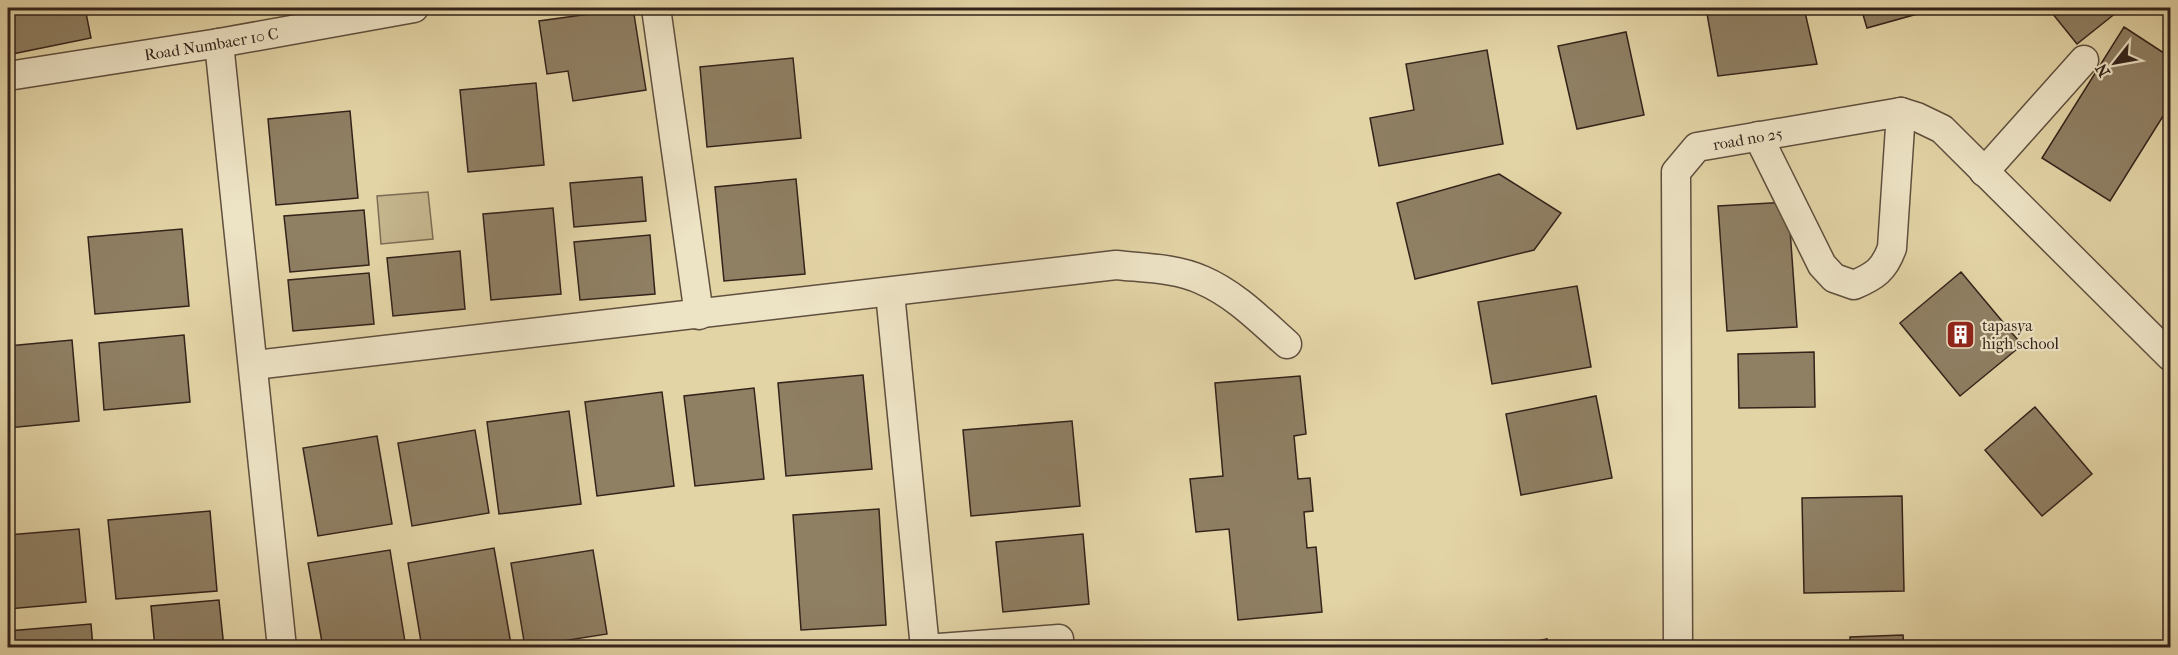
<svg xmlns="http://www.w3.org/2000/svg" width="2178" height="655" viewBox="0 0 2178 655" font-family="'IM FELL French Canon',serif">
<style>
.green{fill:#c5b68e;stroke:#7c6c54;stroke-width:1.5}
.building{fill:#8f7f63;stroke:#33231b;stroke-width:1.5}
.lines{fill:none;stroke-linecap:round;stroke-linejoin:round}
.street-casing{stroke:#5f4f3e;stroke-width:31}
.street{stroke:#ede3c5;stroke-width:28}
.labels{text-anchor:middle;stroke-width:4.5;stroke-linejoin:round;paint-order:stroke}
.street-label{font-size:16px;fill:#33231b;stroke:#ede3c5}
.poi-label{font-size:16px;fill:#33231b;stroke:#ede3c5;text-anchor:start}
</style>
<rect width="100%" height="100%" fill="#e3d4a6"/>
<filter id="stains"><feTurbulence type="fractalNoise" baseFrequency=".00333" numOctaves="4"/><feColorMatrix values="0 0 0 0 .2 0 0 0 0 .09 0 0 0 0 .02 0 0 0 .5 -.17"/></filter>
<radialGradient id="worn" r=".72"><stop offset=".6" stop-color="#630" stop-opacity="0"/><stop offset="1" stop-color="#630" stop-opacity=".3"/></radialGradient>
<path class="green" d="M 428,192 L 433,239 L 381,244 L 377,196 Z"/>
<path class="building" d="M 8,8 L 85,8 L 91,38 L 12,54 L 8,29 Z
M 633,8 L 646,90 L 573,101 L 568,71 L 547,74 L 539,21 Z
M 1706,8 L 1804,8 L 1817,64 L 1718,76 Z
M 1861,8 L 1934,8 L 1935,9 L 1867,28 Z
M 2048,8 L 2122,8 L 2077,44 Z
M 2124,27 L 2170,57 L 2170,105 L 2110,201 L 2042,158 Z
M 1626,32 L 1644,115 L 1577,129 L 1558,46 Z
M 1487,50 L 1503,144 L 1379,166 L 1370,118 L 1414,110 L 1406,64 Z
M 793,58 L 801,138 L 707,147 L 700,67 Z
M 536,83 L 544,165 L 468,172 L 460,90 Z
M 350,111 L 358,198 L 276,205 L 268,119 Z
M 1499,174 L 1561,213 L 1534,250 L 1415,279 L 1397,203 Z
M 642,177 L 646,221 L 574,227 L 570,183 Z
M 796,179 L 805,274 L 724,281 L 715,187 Z
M 1788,202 L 1797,327 L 1727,331 L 1718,206 Z
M 553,208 L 561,294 L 491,300 L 483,214 Z
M 364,210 L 369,265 L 290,272 L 284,216 Z
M 182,229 L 189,306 L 95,314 L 88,237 Z
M 650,235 L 655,294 L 580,300 L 574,242 Z
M 460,251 L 465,309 L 393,316 L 387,258 Z
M 1961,272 L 2022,345 L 1960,396 L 1900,323 Z
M 369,273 L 374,324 L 293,331 L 288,280 Z
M 1577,286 L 1591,367 L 1492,384 L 1478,302 Z
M 184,335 L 190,402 L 104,410 L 99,343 Z
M 72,340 L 79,421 L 8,428 L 8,346 Z
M 1814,352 L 1815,407 L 1739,408 L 1738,354 Z
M 863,375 L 872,469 L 786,476 L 778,383 Z
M 1300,376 L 1306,434 L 1294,436 L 1298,479 L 1310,478 L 1313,511 L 1304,512 L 1307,548 L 1316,547 L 1322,612 L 1238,620 L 1229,529 L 1196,532 L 1190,479 L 1223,476 L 1215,383 Z
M 754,388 L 764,479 L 695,486 L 684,396 Z
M 662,392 L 674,486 L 597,496 L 585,402 Z
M 1596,396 L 1612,478 L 1521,495 L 1506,414 Z
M 2035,407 L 2092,474 L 2042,516 L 1985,450 Z
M 569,411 L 581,504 L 499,514 L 487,422 Z
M 1072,421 L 1080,506 L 971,516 L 963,430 Z
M 475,430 L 489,513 L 412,526 L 398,443 Z
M 377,436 L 392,524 L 318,536 L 303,448 Z
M 1902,496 L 1904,591 L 1804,593 L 1802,498 Z
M 879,509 L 886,625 L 801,630 L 793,515 Z
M 210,511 L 217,591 L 116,599 L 108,520 Z
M 79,529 L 86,602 L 8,609 L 8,535 Z
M 1083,534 L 1089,604 L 1003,612 L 996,542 Z
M 494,548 L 511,644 L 489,648 L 422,648 L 408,563 Z
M 390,550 L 406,648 L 323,648 L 308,563 Z
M 593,550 L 607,634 L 525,647 L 511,563 Z
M 219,600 L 224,648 L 155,648 L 151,606 Z
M 91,624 L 93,648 L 8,648 L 8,631 Z
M 1903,635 L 1904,648 L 1850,648 L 1850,637 Z
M 1547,639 L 1549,648 L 1503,648 Z"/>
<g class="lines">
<defs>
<g id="street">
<path d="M 656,8 L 699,315"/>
<path d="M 219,43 L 282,648"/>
<path id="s1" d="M 8,76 L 219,43 L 414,8"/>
<path d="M 1758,136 L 1822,265 L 1834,278 L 1854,285 C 1875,276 1884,270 1892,248 L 1901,112"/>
<path d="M 1984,172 L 2084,60"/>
<path d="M 890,293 L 925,648"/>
<path d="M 254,365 L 1116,265 C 1144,268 1176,268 1202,280 C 1235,294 1261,321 1287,344"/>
<path d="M 939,648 L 1059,639"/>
<path id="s2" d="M 1678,648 L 1676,172 L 1697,147 L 1901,112 L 1917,117 L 1942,129 L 2170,356"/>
</g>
</defs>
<use href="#street" class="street-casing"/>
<use href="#street" class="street"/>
</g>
<defs>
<symbol id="building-square" viewBox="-11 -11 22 22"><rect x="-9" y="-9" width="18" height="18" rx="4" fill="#8f2418" stroke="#ede3c5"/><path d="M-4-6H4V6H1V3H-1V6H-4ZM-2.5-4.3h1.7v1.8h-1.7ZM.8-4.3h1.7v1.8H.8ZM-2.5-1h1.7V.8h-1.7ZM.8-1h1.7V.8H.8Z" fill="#fff"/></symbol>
</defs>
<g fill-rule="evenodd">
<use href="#building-square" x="1944" y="318" width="33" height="33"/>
</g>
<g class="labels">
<g class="street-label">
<text dy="6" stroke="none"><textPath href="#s1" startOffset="206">Road Numbaer 10 C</textPath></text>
<text dy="6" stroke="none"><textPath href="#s2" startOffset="560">road no 25</textPath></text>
</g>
<g class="poi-label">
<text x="1982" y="331">tapasya<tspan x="1982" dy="18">high school</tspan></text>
</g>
</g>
<rect width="2178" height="655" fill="none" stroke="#e3d4a6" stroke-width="30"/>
<rect x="9" y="9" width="2160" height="637" fill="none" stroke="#33231b" stroke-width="3"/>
<rect x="15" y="15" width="2148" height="625" fill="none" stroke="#33231b" stroke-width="1.5"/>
<g transform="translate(2115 63) rotate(239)" stroke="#ede3c5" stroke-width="4.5" paint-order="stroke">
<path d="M0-4.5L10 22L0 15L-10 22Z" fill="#33231b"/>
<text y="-9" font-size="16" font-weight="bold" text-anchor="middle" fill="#33231b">N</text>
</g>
<rect width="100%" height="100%" filter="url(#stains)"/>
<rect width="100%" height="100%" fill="url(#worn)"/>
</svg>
